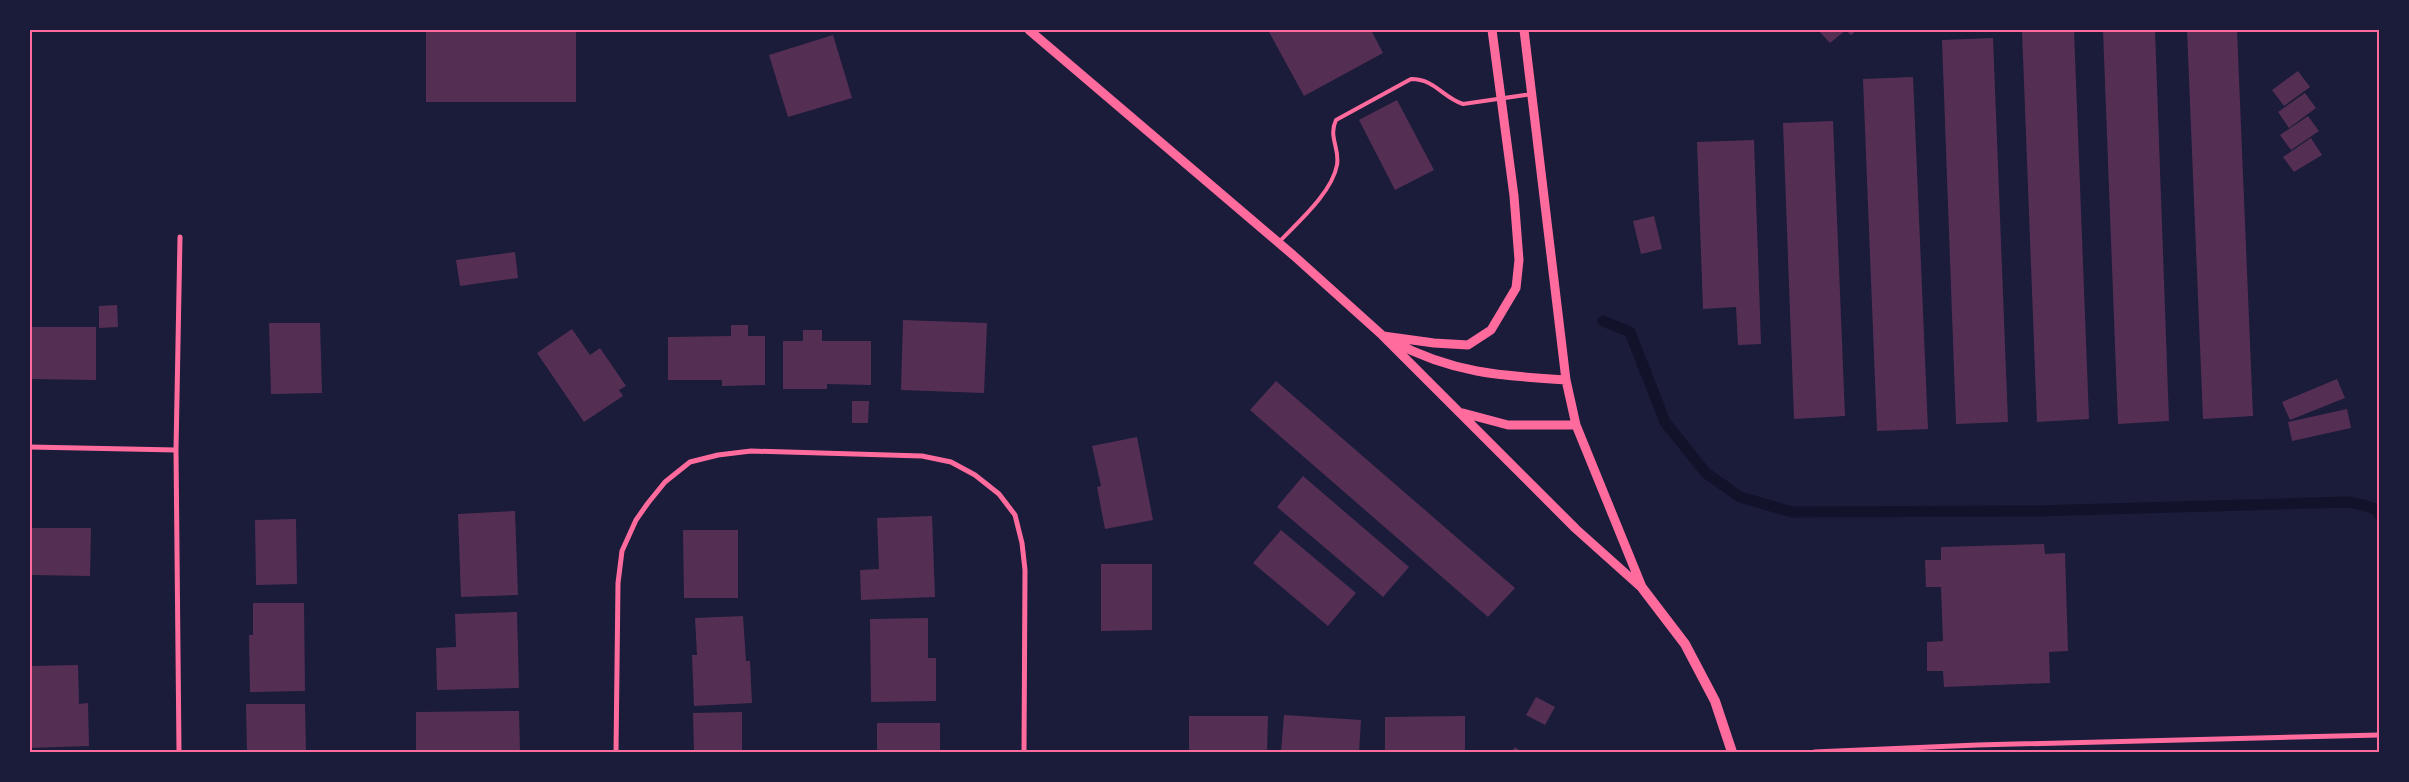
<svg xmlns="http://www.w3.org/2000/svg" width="2409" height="782" viewBox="0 0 2409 782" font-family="'IBM Plex Sans',sans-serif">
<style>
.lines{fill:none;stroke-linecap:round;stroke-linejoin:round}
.stream{stroke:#12122b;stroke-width:11}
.building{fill:#542f53}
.service{stroke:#ff6b9d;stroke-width:4}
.minor{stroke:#ff6b9d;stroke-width:5}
.tertiary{stroke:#ff6b9d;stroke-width:9}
.secondary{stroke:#ff6b9d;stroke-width:10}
.neatline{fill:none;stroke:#ff6b9d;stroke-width:2}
</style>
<rect width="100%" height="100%" fill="#1b1b3a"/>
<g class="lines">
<path class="stream" d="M 1603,321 L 1630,332 L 1665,422 L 1706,473 L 1740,497 L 1792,512 L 2036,511 L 2347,502 L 2364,505 L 2377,510 L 2379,514"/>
</g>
<path class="building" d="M 426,30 L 576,30 L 576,102 L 426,102 Z
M 1268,30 L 1371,30 L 1383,53 L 1304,96 Z
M 1818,30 L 1846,30 L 1830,43 Z
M 1846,30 L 1857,30 L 1851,35 Z
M 2022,30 L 2074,30 L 2089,419 L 2037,422 Z
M 2103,30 L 2155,30 L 2169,421 L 2118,424 Z
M 2187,30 L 2237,30 L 2253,416 L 2203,419 Z
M 833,35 L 852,98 L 788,117 L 769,55 Z
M 1993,38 L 2008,422 L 1956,424 L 1942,40 Z
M 2298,71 L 2310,87 L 2284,106 L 2272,90 Z
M 1913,77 L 1928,429 L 1877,431 L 1863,79 Z
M 2305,93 L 2316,108 L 2289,128 L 2278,112 Z
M 1397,100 L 1434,170 L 1395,190 L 1359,120 Z
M 2308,116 L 2319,131 L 2291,150 L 2280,135 Z
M 1833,121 L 1845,416 L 1794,419 L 1783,123 Z
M 2311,138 L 2322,155 L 2294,172 L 2283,157 Z
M 1754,140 L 1761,344 L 1738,345 L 1736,307 L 1703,309 L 1697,142 Z
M 1654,216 L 1662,249 L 1641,254 L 1633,221 Z
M 515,252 L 518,278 L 460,286 L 456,260 Z
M 117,305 L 118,327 L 99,328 L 99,306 Z
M 903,320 L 987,323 L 984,393 L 901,390 Z
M 269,323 L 320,323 L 322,393 L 271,394 Z
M 731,325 L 748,325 L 748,336 L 765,336 L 765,385 L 722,386 L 722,380 L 668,380 L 668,337 L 731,336 Z
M 30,327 L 96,327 L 96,380 L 30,379 Z
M 572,329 L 590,355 L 600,348 L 626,386 L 619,390 L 623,396 L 584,422 L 537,353 Z
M 803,330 L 822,330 L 822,341 L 871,341 L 871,385 L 827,384 L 827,389 L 783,389 L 783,341 L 803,341 Z
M 2337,379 L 2345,398 L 2290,420 L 2282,402 Z
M 1276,381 L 1515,588 L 1488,617 L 1250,410 Z
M 852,401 L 869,401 L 868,423 L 852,423 Z
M 2347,409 L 2351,428 L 2292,441 L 2288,422 Z
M 1137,437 L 1153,520 L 1105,529 L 1097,487 L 1101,486 L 1092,446 Z
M 1303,476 L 1409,567 L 1383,597 L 1277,507 Z
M 515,511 L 518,595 L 461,597 L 458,514 Z
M 932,516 L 935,597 L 861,600 L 860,570 L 879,569 L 877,518 Z
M 296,519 L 297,584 L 256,585 L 255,520 Z
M 30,528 L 91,528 L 90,576 L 30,575 Z
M 683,530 L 738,530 L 738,598 L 684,598 Z
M 1281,530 L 1356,593 L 1328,626 L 1253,563 Z
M 2044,544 L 2045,554 L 2065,553 L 2068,651 L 2049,652 L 2050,683 L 1944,687 L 1943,671 L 1927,671 L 1927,642 L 1943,641 L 1941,587 L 1926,587 L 1925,560 L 1941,560 L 1941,547 Z
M 1101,564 L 1152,564 L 1152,630 L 1101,631 Z
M 253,603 L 304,603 L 305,691 L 250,692 L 249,635 L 253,635 Z
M 517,612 L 519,688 L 437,690 L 436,648 L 456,647 L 455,614 Z
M 743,616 L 746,661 L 750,661 L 752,703 L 694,706 L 692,655 L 697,655 L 695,618 Z
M 928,618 L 928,658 L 936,658 L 936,701 L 871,702 L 870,619 Z
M 78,665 L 79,704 L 88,703 L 89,746 L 30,748 L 30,666 Z
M 1536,697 L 1555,707 L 1545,725 L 1526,715 Z
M 246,704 L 305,704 L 306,752 L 247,752 Z
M 519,711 L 520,752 L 416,752 L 416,712 Z
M 742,712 L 742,752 L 694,752 L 693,713 Z
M 1284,715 L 1361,720 L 1359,752 L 1281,752 Z
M 1189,716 L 1268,716 L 1267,752 L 1189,752 Z
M 1465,716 L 1465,752 L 1385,752 L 1385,717 Z
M 877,723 L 940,723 L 940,752 L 877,752 Z
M 1515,747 L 1522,752 L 1511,752 Z"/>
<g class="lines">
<path class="service" d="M 1278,243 C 1297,223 1332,193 1337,165 C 1340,148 1328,137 1336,120 L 1411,79 C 1435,79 1442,97 1463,104 L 1532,94"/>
<path class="minor" d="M 30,447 L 176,450
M 179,752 L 176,450 L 180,237
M 616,752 L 618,583 L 622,551 L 636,520 L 648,503 L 665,482 L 690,462 L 718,455 L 751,451 L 922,456 L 951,462 L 975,475 L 999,494 L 1015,515 L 1022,543 L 1025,570 L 1024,752
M 1814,752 L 1977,745 L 2379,735"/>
<path class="tertiary" d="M 1029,30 L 1293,255 L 1382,335 L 1576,529 L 1643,589
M 1524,30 L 1566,380 L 1576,425 L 1642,587
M 1383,336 L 1434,343 L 1468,345 L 1491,330 L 1516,288 L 1519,260 L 1514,196 L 1492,30
M 1392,341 C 1452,373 1500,376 1566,380
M 1463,413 L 1508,425 L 1576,425"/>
<path class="secondary" d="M 1643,589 L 1685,644 L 1715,701 L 1732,752"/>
</g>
<rect width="2409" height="782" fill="none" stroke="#1b1b3a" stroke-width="62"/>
<rect x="31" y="31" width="2347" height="720" class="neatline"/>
</svg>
